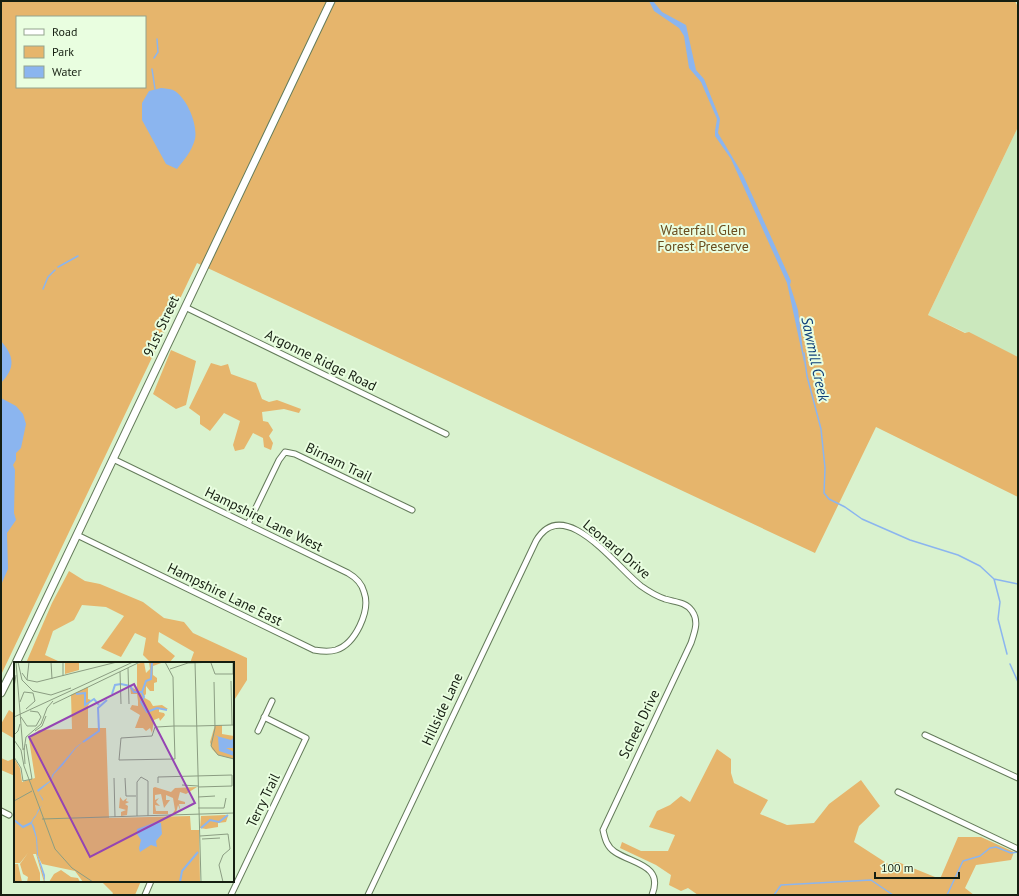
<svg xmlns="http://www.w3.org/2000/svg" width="1019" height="896" viewBox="0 0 1019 896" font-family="'PT Sans',sans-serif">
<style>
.built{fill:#cbe8bd}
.green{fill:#e6b56c;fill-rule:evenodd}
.water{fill:#8bb5ef}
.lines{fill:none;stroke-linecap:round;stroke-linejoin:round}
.stream{stroke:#8bb5ef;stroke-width:1.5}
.minor-casing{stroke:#647b5a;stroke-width:7}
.secondary-casing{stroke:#647b5a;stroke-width:9}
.minor{stroke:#fff;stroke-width:5}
.secondary{stroke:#fff;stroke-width:7}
.labels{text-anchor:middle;stroke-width:4;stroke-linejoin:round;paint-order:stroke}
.park-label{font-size:14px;fill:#6a4d1d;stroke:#e9fee0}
.street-label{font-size:14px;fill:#151e11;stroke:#e9fee0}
.water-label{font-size:15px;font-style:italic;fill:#0e3f7a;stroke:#e9fee0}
.inset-river{fill:none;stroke:#8bb5ef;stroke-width:2}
.inset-road{fill:none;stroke:#8b9d82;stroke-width:1}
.view{fill:#9544b3;fill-opacity:0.15;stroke:#9544b3;stroke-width:2}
.inset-edge{fill:none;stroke:#151e11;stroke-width:2}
</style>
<rect width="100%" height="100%" fill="#d9f2ce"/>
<path class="built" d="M 1018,127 L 1018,357 L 928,315 Z"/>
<path class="green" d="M 1,1 L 1015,1 L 1018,7 L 1018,127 L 928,315 L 965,333 L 969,332 L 1018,357 L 1018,497 L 876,427 L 815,553 L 197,263 L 1,675 ZM 17,17 L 145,17 L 145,87 L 17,87 Z
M 171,350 L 196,361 L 186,405 L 176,409 L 153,394 Z
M 211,363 L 221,366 L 228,364 L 231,374 L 256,383 L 262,399 L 269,402 L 277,400 L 301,409 L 299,413 L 284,409 L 262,412 L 263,421 L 268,422 L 273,430 L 269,436 L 273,443 L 271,450 L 264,447 L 263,438 L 253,433 L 244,449 L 235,451 L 233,445 L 240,421 L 224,413 L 210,431 L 200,424 L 200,416 L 189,408 Z
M 69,571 L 85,581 L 100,584 L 143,602 L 164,618 L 184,622 L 193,633 L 247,658 L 247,680 L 233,702 L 233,663 L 190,663 L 194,652 L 159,632 L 158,642 L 175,656 L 169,663 L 151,663 L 143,655 L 146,638 L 135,633 L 121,657 L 101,648 L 124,616 L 106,607 L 82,605 L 74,620 L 53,631 L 45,655 L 58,661 L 56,663 L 26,663 L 52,603 Z
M 9,710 L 15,714 L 15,739 L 1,731 L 1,724 Z
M 717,749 L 731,759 L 731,773 L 734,783 L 768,800 L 760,814 L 787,825 L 814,823 L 829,804 L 861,780 L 880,806 L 859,826 L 854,842 L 888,864 L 898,862 L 940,879 L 958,837 L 981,837 L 1014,852 L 1011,860 L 976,865 L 965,888 L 974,895 L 698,895 L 688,888 L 681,891 L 669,885 L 671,875 L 656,865 L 620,848 L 622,842 L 641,851 L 668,851 L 675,835 L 649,827 L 657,811 L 670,805 L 681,796 L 690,802 Z
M 1,758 L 8,761 L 15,758 L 15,776 L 1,770 Z
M 101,881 L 141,881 L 135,895 L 112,895 L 113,893 Z"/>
<path class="water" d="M 649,1 L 653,1 L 662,12 L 686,25 L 696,70 L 704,79 L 720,119 L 718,133 L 743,175 L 791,281 L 790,285 L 798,310 L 805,367 L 787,283 L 731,159 L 715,136 L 715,131 L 717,119 L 701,82 L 689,68 L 684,36 L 679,28 L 654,11 Z
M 161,88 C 164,88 170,89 173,90 C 187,97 198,125 195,139 C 192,151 184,160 177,169 L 166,164 L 142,120 L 142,103 L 149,91 Z
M 1,341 C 15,357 15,368 1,383 Z
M 1,398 L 16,406 L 23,414 L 26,424 L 21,448 L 16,453 L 16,460 L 13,465 L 15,470 L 14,513 L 16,520 L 7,533 L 8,569 L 1,585 Z"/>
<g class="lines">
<path class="stream" d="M 154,58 L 158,52 L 157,39
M 152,69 L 155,89
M 58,267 L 78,256
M 43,289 L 48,277 L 55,270
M 804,353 L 807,376 L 821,429 L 825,468 L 824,493 L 829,499 L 845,507 L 862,519 L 910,540 L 958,555 L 980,566 L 994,579 L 1018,584
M 994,579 L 1000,602 L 998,619 L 1007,654
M 1010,664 L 1018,682
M 774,895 L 781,885 L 871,880 L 893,895
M 947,895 L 963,861 L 980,856 L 990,848 L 996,847 L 1011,853 L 1018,852"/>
<defs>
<path id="minor" d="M 185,307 L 446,434
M 248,524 L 279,460 L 285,452 L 295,454 L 412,510
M 77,535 L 314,650 C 320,651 329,652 336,650 C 355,644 371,611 364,592 C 362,584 355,577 348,573 L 113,459
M 258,731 L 272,701
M 925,735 L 1018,778
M 898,792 L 1018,849
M 1,811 L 9,815
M 145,895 L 151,881
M 231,895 L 306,738 L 264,717
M 368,895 L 536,541 C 564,493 617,568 641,586 C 648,591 656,596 665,599 C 675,602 686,602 692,611 C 699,621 695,631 691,643 L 603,830 C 605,839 607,847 615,852 C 633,864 664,865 652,895"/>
<path id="secondary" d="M 16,663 L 331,1
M 1,693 L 15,665"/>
</defs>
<use href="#minor" class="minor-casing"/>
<use href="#secondary" class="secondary-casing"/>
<use href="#minor" class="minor"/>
<use href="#secondary" class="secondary"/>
</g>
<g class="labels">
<g class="park-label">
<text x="703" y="235">Waterfall Glen<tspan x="703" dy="16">Forest Preserve</tspan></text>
</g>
<g class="street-label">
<text transform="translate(161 326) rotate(-65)" y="5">91st Street</text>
<text transform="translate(321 360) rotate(26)" y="5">Argonne Ridge Road</text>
<text transform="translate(339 462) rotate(26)" y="5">Birnam Trail</text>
<text transform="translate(264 519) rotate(26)" y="5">Hampshire Lane West</text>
<text transform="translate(617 549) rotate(40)" y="5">Leonard Drive</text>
<text transform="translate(225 594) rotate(26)" y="5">Hampshire Lane East</text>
<text transform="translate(442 709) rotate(-65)" y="5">Hillside Lane</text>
<text transform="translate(639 724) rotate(-64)" y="5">Scheel Drive</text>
<text transform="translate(263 800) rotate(-64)" y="5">Terry Trail</text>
</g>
<g class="water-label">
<text transform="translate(815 359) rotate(78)" y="5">Sawmill Creek</text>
</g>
</g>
<g transform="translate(14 662)">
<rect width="220" height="220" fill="#d9f2ce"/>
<path d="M 51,0 L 65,0 L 65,8 L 51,12 ZM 130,0 L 132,11 L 136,7 L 135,0 L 150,0 L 139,4 L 139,13 L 143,16 L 143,20 L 140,21 L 140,29 L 136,29 L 132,24 L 132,32 L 129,35 L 136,39 L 139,44 L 148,43 L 154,47 L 145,47 L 145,50 L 150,51 L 151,53 L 146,59 L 145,56 L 140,58 L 138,71 L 136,66 L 132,69 L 129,66 L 121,66 L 126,53 L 116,47 L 118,43 L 124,44 L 124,39 L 123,32 L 117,32 L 116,25 L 123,28 L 123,2 ZM 74,25 L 74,37 L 77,38 L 74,44 L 74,66 L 92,66 L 95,156 L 176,154 L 177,168 L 185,168 L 186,220 L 69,220 L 61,209 L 28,202 L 23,192 L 29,212 L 31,220 L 30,220 L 22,192 L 19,192 L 26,211 L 26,220 L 13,220 L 14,215 L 9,212 L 6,202 L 14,191 L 6,201 L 0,201 L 0,96 L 6,106 L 8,120 L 21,116 L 15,77 L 25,68 L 58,67 L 57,33 ZM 201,63 L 208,63 L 208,72 L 220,74 L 220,97 L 204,93 L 198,87 L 196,80 ZM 141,125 L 157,130 L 161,126 L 183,125 L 172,132 L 166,130 L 164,138 L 171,140 L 171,142 L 165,142 L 167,150 L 164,143 L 162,151 L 159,151 L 161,148 L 159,136 L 152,133 L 152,138 L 156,138 L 150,146 L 147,132 L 141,133 L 141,138 L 145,136 L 142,140 L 146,144 L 141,143 L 142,149 L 154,149 L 154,152 L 139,152 L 139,126 ZM 106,135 L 109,139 L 113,136 L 112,139 L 115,140 L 111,142 L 114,144 L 113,153 L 107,154 L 107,150 L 112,148 L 105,146 ZM 187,154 L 211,153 L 214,154 L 212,160 L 204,161 L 204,165 L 192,167 L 186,166 ZM 0,202 L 4,202 L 8,220 L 0,220 ZM 47,208 L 57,215 L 64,216 L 66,220 L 35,220 L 40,212 Z" fill="#e6b56c"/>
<path d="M 199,73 L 217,78 L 220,76 L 220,86 L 212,86 L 220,90 L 220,94 L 205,89 L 204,75 ZM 71,78 L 62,86 L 49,103 L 40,112 L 37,119 L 24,130 L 29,137 L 29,139 L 28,143 L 22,154 L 19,158 L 18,161 L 20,164 L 23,176 L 24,193 L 31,213 L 31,220 L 23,192 L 22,176 L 17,161 L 17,160 L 20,155 L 22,153 L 24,148 L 28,143 L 29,139 L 23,128 L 37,118 L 38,113 L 62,85 ZM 142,160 L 147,161 L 148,172 L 142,179 L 143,185 L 137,183 L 126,190 L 125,186 L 127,178 L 123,172 L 123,167 Z" fill="#8bb5ef"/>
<path class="inset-river" d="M 128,31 L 130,35 L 127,40 L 133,50 L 143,46 L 153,48M 62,32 L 71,31 L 71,43 L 80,37 L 85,43M 98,32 L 101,23 L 107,22 L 116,24 L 120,30 L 128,30 L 132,19 L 137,17 L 138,0M 69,80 L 85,69 L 84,46 L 93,38M 0,158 L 9,165 L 17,161M 187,166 L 196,158 L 205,160 L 214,153M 166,220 L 168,209 L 184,190"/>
<path class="inset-road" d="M 2,0 L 9,88M 4,0 L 8,18 L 19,29 L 37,33 L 57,26M 37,0 L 38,17M 49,0 L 49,14M 151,0 L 159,15 L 160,64 L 161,97 L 105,98 L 107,76 L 138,74 L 141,65 L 143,65 L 160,64 L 182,64 L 220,63M 181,0 L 187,220M 197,1 L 201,12 L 219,12 L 219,0M 114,6 L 115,42M 156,7 L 174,1 L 203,0M 106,10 L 107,42M 8,11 L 13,18 L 23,20 L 103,0M 13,18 L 15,0M 217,19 L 218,63M 200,20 L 201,66 L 197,84 L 204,93 L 220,97M 0,25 L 2,13M 6,40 L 10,30 L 19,31 L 21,39 L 12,47M 39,42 L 126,0M 0,55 L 119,0M 7,55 L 13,64 L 22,64 L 27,55 L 24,50 L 16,49M 21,69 L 28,64 L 32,54M 0,73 L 4,69 L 6,62M 0,78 L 7,88 L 10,104M 10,86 L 11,102M 10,88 L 12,75 L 27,62 L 33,46 L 39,39M 0,95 L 7,106 L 9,119 L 18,117 L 12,82M 10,104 L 41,187 L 58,206 L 79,220M 100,116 L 101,155M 111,116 L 112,134 L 122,134M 144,121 L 144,115 L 218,113 L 218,124 L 184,125M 168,123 L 184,124M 184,135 L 201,134M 0,139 L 18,129M 184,146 L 210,146 L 212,136M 123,154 L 123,120 L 127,115 L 134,119 L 134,154M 28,157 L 220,151M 186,174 L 214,172 L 216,187M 188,177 L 206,176M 209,220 L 205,203 L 209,193 L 216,187"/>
<path class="view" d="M 120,22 L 181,141 L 76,195 L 15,75 Z"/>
<rect width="220" height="220" class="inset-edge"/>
</g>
<rect width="1019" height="896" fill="none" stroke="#151e11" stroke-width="4"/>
<rect x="16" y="16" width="130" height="72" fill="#e9fee0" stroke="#94a48d"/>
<rect x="24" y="29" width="20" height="6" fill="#ffffff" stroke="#94a48d"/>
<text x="52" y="36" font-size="12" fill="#151e11">Road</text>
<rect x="24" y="46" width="20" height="12" fill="#e6b56c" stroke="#94a48d"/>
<text x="52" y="56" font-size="12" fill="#151e11">Park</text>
<rect x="24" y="66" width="20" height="12" fill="#8bb5ef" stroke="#94a48d"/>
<text x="52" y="76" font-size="12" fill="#151e11">Water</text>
<path d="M875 872v6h84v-6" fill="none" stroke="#151e11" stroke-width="2"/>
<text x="881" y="872" font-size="12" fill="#151e11" stroke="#e9fee0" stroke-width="3" paint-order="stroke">100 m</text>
</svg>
